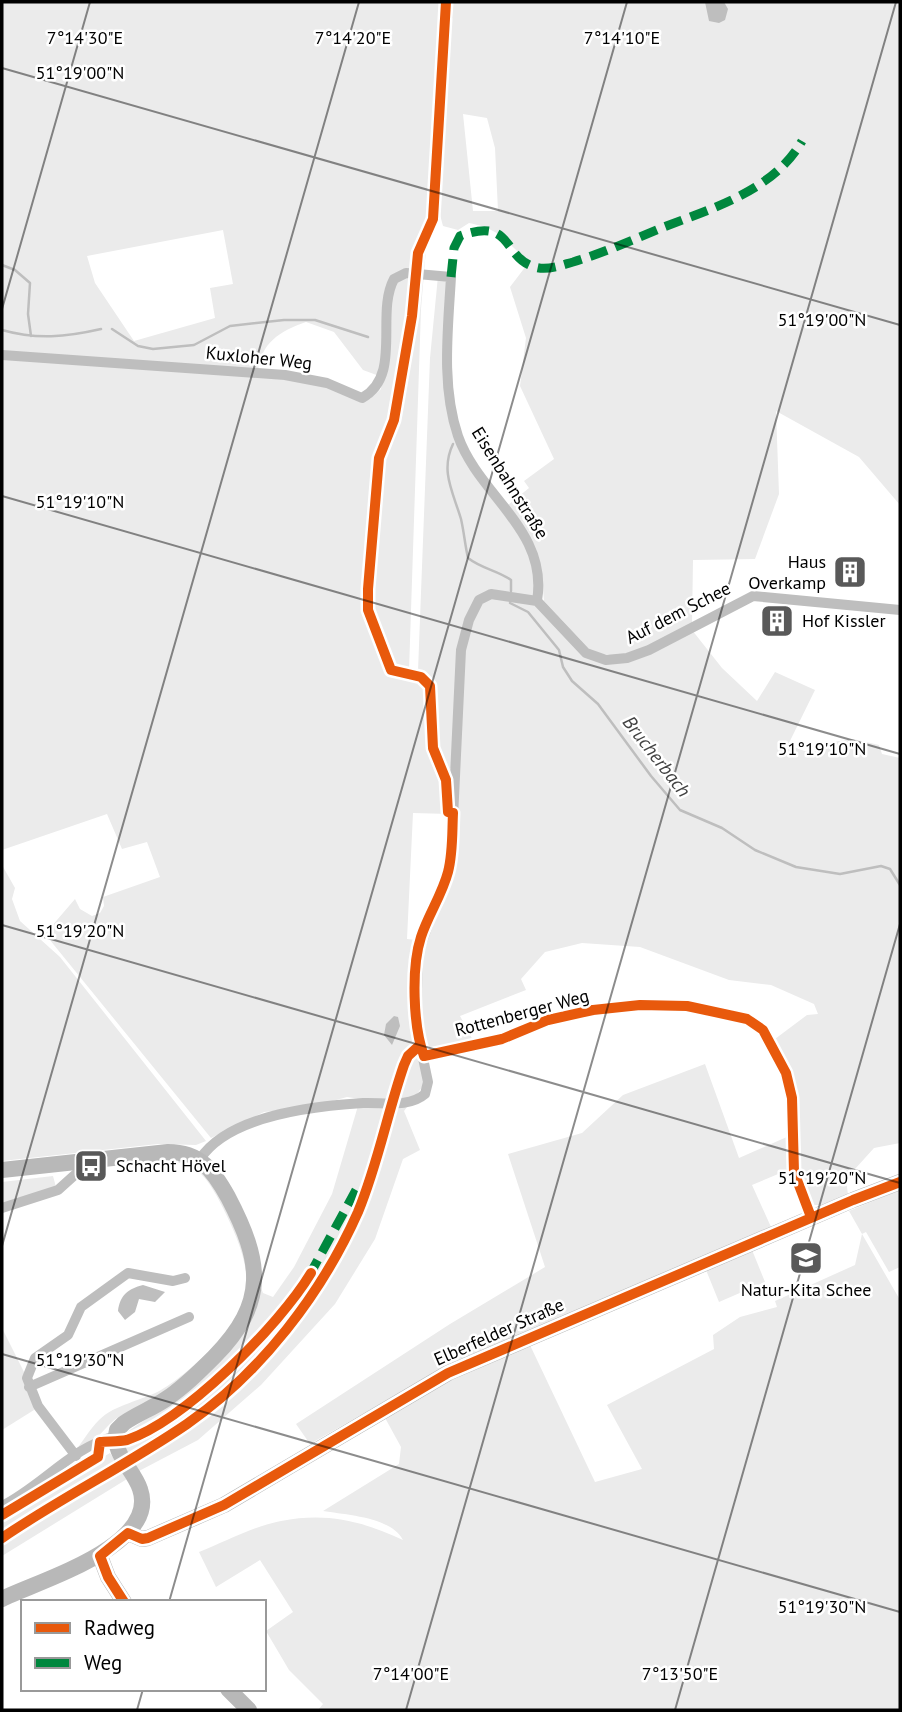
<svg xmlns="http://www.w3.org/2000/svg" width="902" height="1712" viewBox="0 0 902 1712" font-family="'PT Sans',sans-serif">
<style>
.green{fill:#ebebeb;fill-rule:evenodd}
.water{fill:#bebebe}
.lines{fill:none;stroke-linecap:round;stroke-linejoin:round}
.stream{stroke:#bebebe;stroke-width:2.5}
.street{stroke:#bebebe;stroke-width:10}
.secondary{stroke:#b8b8b8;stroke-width:16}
.quiet{stroke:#00873e;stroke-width:9;stroke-dasharray:18 9;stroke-linecap:butt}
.cycleway-casing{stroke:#fff;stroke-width:15}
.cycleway{stroke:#e8590c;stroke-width:10}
.ticks{fill:none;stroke:#000;stroke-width:2;stroke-opacity:0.45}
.labels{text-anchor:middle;stroke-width:5;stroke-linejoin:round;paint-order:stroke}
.street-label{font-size:18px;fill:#000;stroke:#fff}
.poi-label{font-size:18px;fill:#000;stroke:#fff;text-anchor:start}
.water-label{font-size:19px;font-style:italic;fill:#434343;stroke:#fff}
.ticks-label{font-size:18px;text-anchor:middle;fill:#000;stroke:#fff;stroke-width:5;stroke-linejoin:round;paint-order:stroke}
</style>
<rect width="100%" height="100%" fill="#fff"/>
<path class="green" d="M 2,2 L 900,2 L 900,505 L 859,457 L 776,411 L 779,494 L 755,559 L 693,560 L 692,624 L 647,648 L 616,656 L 592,652 L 544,601 L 541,569 L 529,535 L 508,505 L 529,488 L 524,481 L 554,459 L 520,386 L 526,338 L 510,287 L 529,262 C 506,242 501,229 469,223 L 458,230 L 443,226 L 439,211 L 429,213 L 421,309 L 409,671 L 418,671 L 430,358 L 438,276 L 449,281 C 446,329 437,406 461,450 C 484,491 553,546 533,597 L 492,592 L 476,599 L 463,629 L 456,674 L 463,675 C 464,655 466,618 481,603 C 488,596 503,598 512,600 C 521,601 530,602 538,606 C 562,620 573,653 602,661 C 632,668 667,643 692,630 L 722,668 L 757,701 L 775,672 L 815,690 L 788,745 L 813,754 L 819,744 L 853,739 L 879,745 L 882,754 L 900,758 L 900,1143 L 874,1148 L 846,1179 L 848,1195 L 823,1205 L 813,1205 L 800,1171 L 794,1089 L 775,1039 L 807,1015 L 818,1014 L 814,1004 L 771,985 L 729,980 L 640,947 L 582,943 L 545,952 L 521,979 L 526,990 L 460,1016 L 475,1044 L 428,1051 L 420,1024 L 421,952 L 454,857 L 459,771 L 450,768 L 449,814 L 413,813 L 407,939 L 417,940 L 414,1022 L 424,1069 L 423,1086 L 404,1111 L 420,1150 L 403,1159 L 375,1239 L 335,1304 L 261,1385 L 198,1440 L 139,1471 L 124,1446 L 126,1433 C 179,1395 257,1353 258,1280 L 263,1293 L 273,1297 L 294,1267 L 332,1194 L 360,1099 L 347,1097 L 311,1107 L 264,1112 L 211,1138 L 45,934 L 75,899 L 80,909 L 92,916 L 100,913 L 104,906 L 103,897 L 160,877 L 147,842 L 122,849 L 107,814 L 2,850 ZM 463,114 L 487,118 L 495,148 L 498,211 L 473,211 ZM 223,230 L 233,284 L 210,288 L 215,318 L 134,341 L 95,283 L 87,256 ZM 306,322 L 334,332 L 363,370 L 382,377 L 381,389 L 370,399 L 354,397 L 327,386 L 258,373 C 260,343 280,331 306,322 Z
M 2,865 L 15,888 L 12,899 L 20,921 L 60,957 L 206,1141 L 196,1145 L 158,1144 L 2,1161 Z
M 705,1064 L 739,1158 L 789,1136 L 790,1169 L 752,1185 L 771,1227 L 406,1389 L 310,1444 L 296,1424 L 450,1324 L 545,1267 L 508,1154 L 582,1133 L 623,1095 Z
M 170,1157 C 199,1157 212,1177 224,1201 C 258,1266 262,1301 209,1355 C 195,1370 179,1386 161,1397 C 147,1406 131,1409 117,1418 C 104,1427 93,1448 76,1450 C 83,1441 90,1429 99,1420 C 115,1404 142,1401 161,1390 C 186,1376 237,1329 245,1301 C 253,1272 236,1234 223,1208 C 194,1148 177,1162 119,1168 L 118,1162 Z
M 53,1176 L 56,1187 L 2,1205 L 2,1182 Z
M 900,1190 L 900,1267 L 889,1272 L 866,1232 L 862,1234 L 900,1300 L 900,1710 L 318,1710 L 323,1704 L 289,1670 L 266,1631 L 293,1612 L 260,1560 L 216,1587 L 199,1552 C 225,1542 254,1526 281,1521 C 327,1512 362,1521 403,1540 C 391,1517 347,1515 323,1511 L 399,1464 L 401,1447 L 384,1416 L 424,1392 L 529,1343 L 595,1482 L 642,1469 L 607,1405 L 714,1349 L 713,1335 L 740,1317 L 777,1307 L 775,1301 L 855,1265 L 862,1234 L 849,1211 Z
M 752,1250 L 765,1282 L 719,1302 L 706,1270 Z
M 2,1328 L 25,1374 L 34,1410 L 2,1430 Z
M 110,1453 L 127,1479 L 2,1556 L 2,1516 Z"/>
<path class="water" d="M 705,2 L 724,2 L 728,9 L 725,20 L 719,23 L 709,21 Z
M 394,1016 L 398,1017 L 400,1026 L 392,1045 L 384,1035 L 386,1024 Z
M 143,1285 L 165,1292 L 155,1302 L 139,1299 L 135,1312 L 125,1320 L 118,1311 C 120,1295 128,1289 143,1285 Z"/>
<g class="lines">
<path class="stream" d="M 451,18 L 451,2
M 2,265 L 15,270 L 30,283 L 28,314 L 31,336
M 112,329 L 138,346 L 153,349 L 194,345 L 230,326 L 284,320 L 315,320 L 368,337
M 2,330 C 37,340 66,337 101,329
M 453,444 C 440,471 453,492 461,519 C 464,532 465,545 468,558 C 482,569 497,570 511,580 L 511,591
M 510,603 L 528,612 L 559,650 L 563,667 L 572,681 L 598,704 L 651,776 L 680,810 L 722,828 L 755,850 L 796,867 L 840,874 L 881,866 L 890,869 L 900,885"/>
<path class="street" d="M 2,355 L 285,375 L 327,383 L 362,398 C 403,376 375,314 394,279 L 406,273 L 451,277 C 448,329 441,386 458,436 C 479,496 549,530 537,601
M 537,601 L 586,653 L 606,660 L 627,658 L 649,650 L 753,596 L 900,610
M 424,1056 L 502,1039 L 548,1020 L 593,1010 L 640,1005 L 687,1006 L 747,1019 L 763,1030 L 786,1073 L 792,1098 L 794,1172 L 811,1217
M 200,1159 C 229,1115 314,1106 363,1103 C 383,1102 409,1108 425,1094 L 428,1082 L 416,1025 L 418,953 L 451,860 L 461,650 L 469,620 L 479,600 L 491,594 L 537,601
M 2,1208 L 58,1190 L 78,1172 L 76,1161
M 29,1387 L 189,1317
M 76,1456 L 38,1406 L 27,1378 L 35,1358 L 68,1335 L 81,1307 L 128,1273 L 173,1281 L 185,1278
M 2,1506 C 41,1487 73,1446 116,1436"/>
<path class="secondary" d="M 2,1170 L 168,1152 C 200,1152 213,1170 228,1197 C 262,1262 268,1302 214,1357 C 199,1372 184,1387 166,1399 C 153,1408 137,1414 124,1423 L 117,1430 C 111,1454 133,1468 140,1489 C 160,1546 38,1581 2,1599
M 128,1533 L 142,1539 L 148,1538 L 224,1505 L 448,1373 L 853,1200 L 900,1182
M 100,1556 L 108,1577 L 124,1602
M 228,1689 L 249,1710"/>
<path class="quiet" d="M 451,277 L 454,248 L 460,236 C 514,216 502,258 535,267 C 547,271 562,265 573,262 C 603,253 630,241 659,229 C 709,209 773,192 802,141
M 309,1276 L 356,1190"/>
<defs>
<path id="cycleway" d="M 446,2 L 433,219 L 418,253 L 412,316 L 394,420 L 379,458 L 368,589 L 368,610 L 391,670 L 421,677 L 430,686 L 433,748 L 446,780 L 448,812 L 453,813 C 452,833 453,853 448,872 C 442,895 428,915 421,937 C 411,968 413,1026 424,1056 L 502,1039 L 548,1020 L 593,1010 L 640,1005 L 687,1006 L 747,1019 L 763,1030 L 786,1073 L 792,1098 L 794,1172 L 811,1217
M 2,1515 L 98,1457 L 100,1442 C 108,1441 118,1442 127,1440 C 185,1420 279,1326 311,1273
M 2,1538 C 62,1497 127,1465 187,1424 C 261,1373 322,1293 358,1212 C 378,1164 387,1114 404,1065 L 408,1056 L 420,1045
M 124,1602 L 108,1577 L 100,1556 L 128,1533 L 142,1539 L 148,1538 L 224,1505 L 448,1373 L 853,1200 L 900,1182"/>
</defs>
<use href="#cycleway" class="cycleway-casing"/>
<use href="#cycleway" class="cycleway"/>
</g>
<path class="ticks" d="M 2,68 L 900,325M 2,309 L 90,2M 2,496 L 900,754M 2,925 L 900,1183M 2,1246 L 359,2M 2,1354 L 900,1612M 169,1602 L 627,2M 137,1710 L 143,1689M 406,1710 L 896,2M 675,1710 L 900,924"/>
<defs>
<symbol id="building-square" viewBox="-11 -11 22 22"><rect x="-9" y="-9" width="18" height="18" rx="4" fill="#595959" stroke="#fff"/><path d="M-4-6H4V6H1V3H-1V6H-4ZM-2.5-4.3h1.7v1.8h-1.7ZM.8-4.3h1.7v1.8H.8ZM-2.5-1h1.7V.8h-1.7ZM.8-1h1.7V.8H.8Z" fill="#fff"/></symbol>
<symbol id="bus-square" viewBox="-11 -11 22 22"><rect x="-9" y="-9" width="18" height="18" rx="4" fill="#595959" stroke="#fff"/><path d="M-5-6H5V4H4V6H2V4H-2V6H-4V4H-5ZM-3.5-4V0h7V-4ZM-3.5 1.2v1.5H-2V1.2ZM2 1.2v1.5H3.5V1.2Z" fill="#fff"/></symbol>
<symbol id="school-square" viewBox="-11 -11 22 22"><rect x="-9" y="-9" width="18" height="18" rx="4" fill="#595959" stroke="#fff"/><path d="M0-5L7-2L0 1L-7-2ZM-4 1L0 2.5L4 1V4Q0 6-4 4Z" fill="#fff"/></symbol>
</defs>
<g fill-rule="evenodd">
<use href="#building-square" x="831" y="553" width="38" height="38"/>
<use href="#building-square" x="758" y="602" width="38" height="38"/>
<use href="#bus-square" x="72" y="1147" width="38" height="38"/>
<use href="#school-square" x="787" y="1239" width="38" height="38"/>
</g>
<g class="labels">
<g class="street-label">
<text transform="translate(259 358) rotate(6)" y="6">Kuxloher Weg</text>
<text transform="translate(510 483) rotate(58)" y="6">Eisenbahnstraße</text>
<text transform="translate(678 613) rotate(-27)" y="6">Auf dem Schee</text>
<text transform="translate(522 1013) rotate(-15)" y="6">Rottenberger Weg</text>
<text transform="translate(499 1332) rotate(-24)" y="6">Elberfelder Straße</text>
</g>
<g class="poi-label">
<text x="826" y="568" text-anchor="end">Haus<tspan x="826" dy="21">Overkamp</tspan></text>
<text x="802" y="627">Hof Kissler</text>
<text x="116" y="1172">Schacht Hövel</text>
<text x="806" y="1296" text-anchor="middle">Natur-Kita Schee</text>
</g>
<g class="water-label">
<text transform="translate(657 756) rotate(52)" y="7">Brucherbach</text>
</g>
</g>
<g class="ticks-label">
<text x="85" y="44">7°14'30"E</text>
<text x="353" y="44">7°14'20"E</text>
<text x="622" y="44">7°14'10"E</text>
<text x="80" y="79">51°19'00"N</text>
<text x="822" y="326">51°19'00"N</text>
<text x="80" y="508">51°19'10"N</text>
<text x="822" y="755">51°19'10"N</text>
<text x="80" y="937">51°19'20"N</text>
<text x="822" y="1184">51°19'20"N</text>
<text x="80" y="1366">51°19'30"N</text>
<text x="822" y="1613">51°19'30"N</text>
<text x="411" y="1680">7°14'00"E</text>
<text x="680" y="1680">7°13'50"E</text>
</g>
<rect width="902" height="1712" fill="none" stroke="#000000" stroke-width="7"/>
<rect x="21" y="1600" width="245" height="91" fill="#ffffff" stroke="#999999" stroke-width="2"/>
<rect x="35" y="1623" width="35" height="10" fill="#e8590c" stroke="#999999" stroke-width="2"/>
<text x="84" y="1635" font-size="21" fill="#000000">Radweg</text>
<rect x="35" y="1658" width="35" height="10" fill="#00873e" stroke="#999999" stroke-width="2"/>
<text x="84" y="1670" font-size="21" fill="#000000">Weg</text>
</svg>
